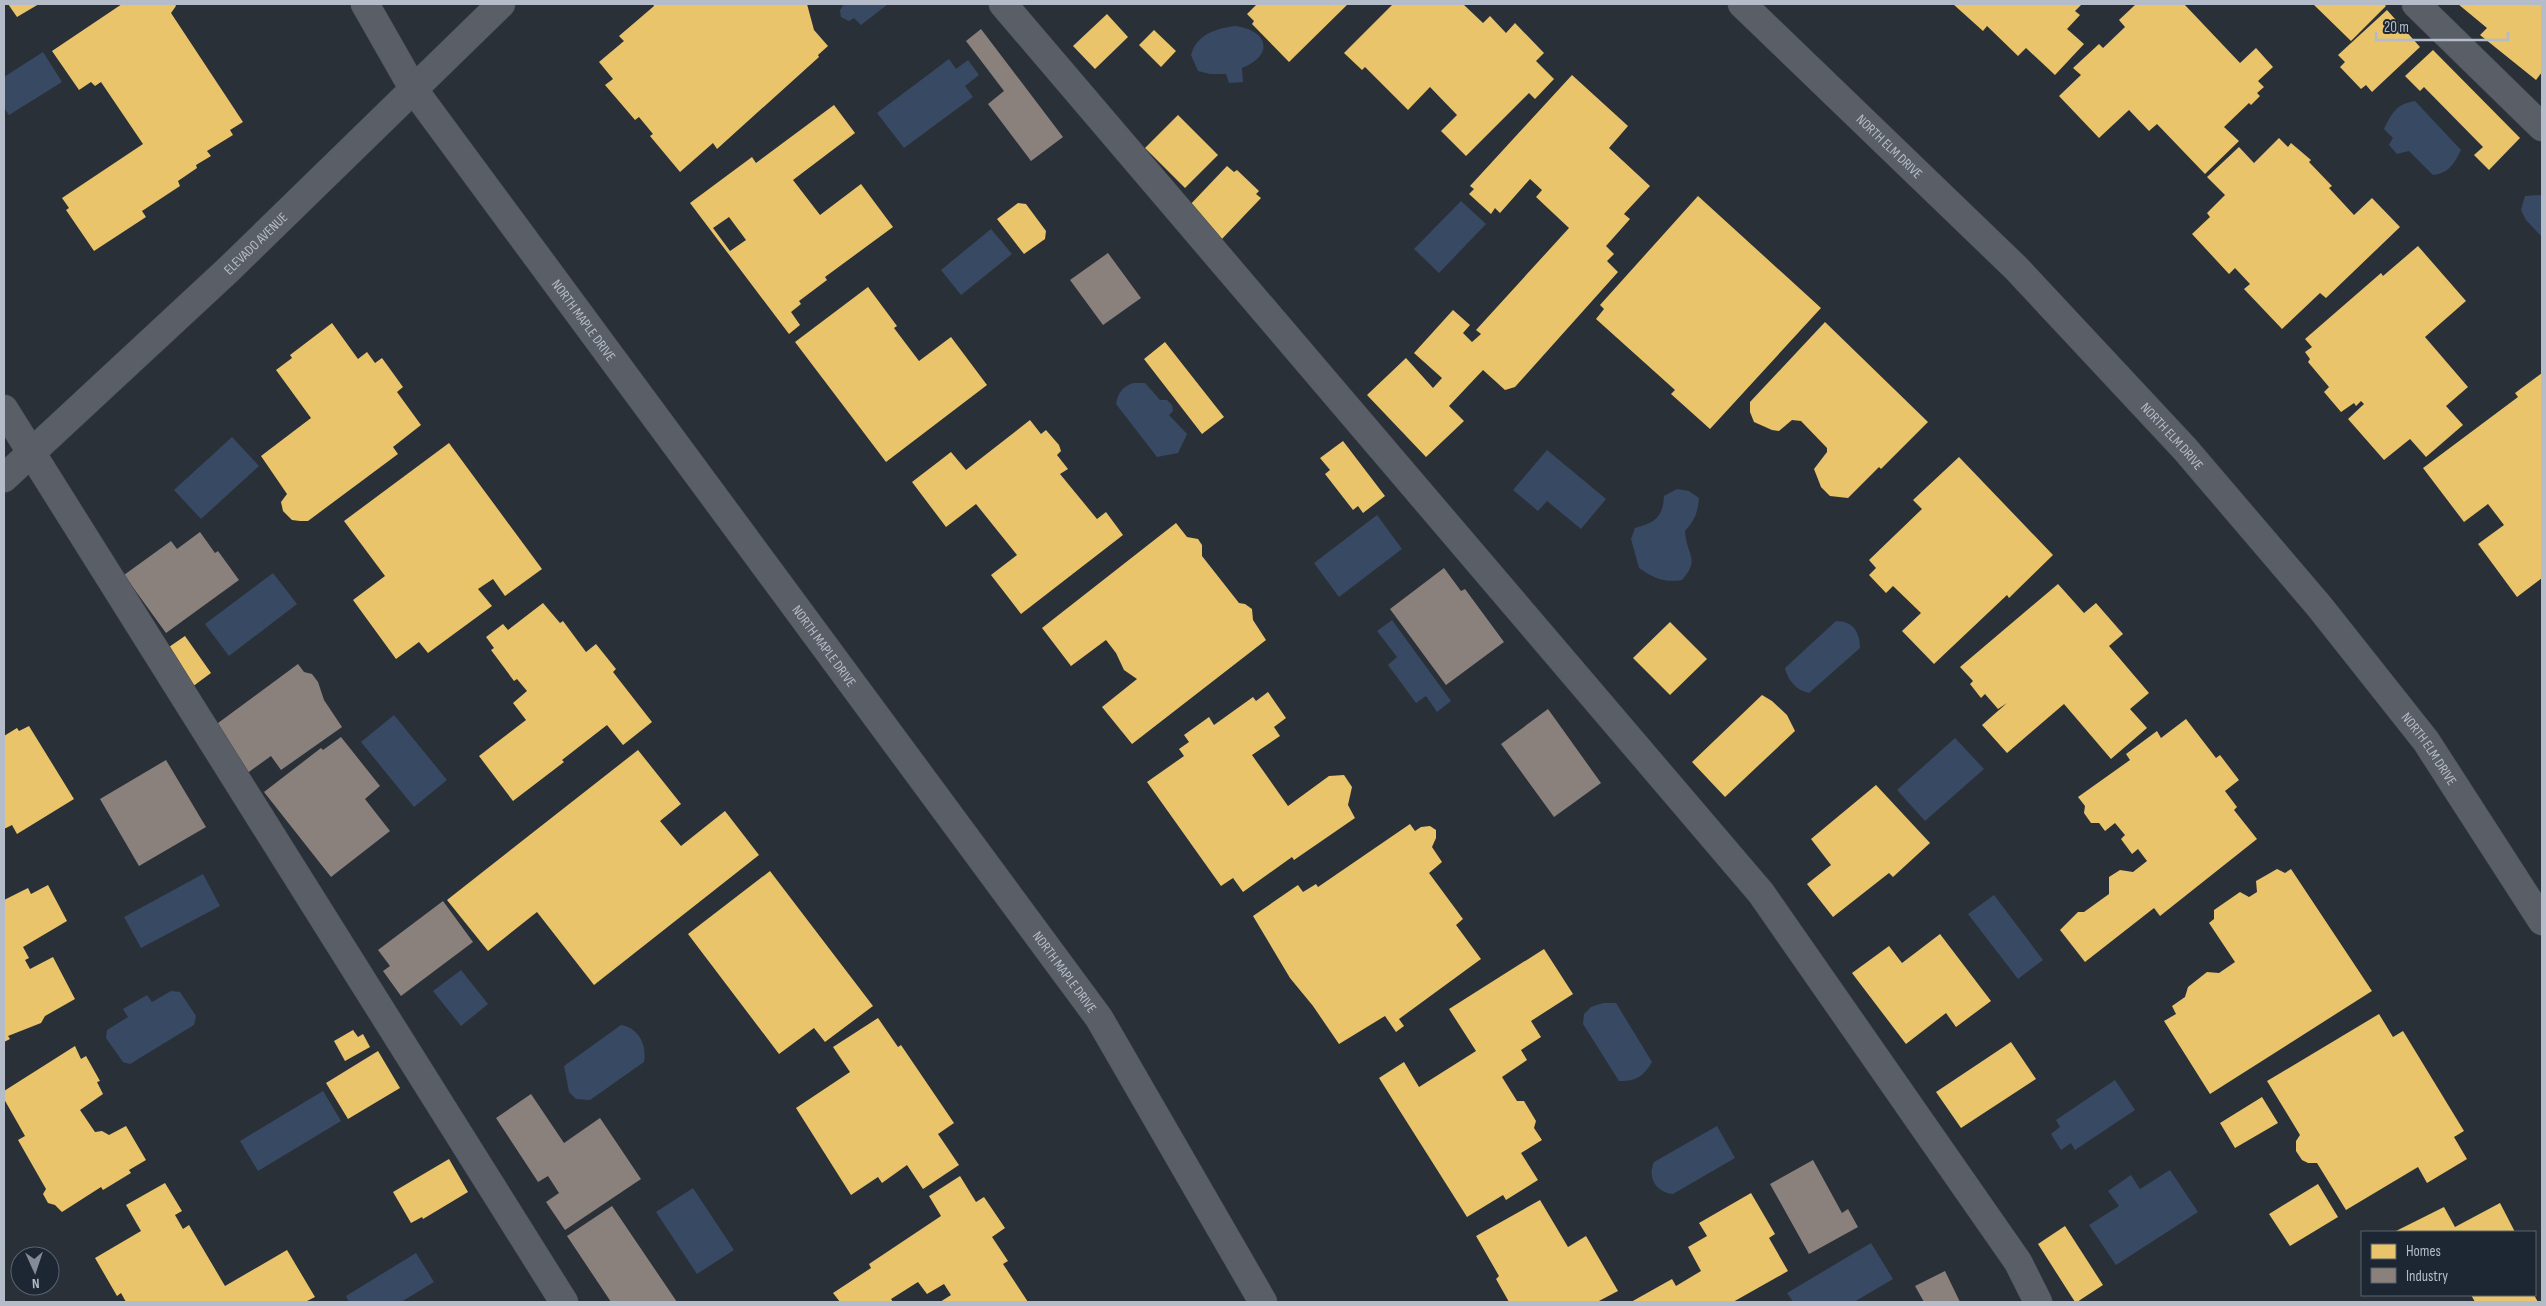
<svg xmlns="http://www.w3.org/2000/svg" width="2546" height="1306" viewBox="0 0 2546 1306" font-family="'Sofia Sans Condensed',sans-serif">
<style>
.water{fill:#384963}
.homes{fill:#e9c46a;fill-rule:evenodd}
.industry{fill:#8a817c}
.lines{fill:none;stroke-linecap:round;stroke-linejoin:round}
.minor-casing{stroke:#484c53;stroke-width:29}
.minor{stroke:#5a5e66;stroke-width:28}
.labels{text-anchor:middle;stroke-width:5;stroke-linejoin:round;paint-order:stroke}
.street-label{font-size:14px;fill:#b4bcc9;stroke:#1d2633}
</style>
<rect width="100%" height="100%" fill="#2a3038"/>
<path class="water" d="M 844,4 L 888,4 L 861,25 L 854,18 L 849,21 L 841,17 L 840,10 Z
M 1235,26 C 1268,30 1275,55 1242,68 L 1243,82 L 1229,83 L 1226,74 L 1210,74 L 1198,71 L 1191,55 C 1197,34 1215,29 1235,26 Z
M 43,52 L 62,82 L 9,115 L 4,108 L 4,77 Z
M 949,59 L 956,69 L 968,60 L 979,75 L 965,86 L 973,97 L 904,148 L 877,113 Z
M 2415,101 L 2461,150 C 2454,164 2449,173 2433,175 L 2409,151 L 2397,154 L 2389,145 L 2393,138 L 2384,129 C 2392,113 2396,104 2415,101 Z
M 2540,195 L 2542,197 L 2542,237 L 2526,220 L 2521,210 L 2525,196 Z
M 1461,201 L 1486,224 L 1439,273 L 1414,249 Z
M 991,229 L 1012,254 L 961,295 L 941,270 Z
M 1133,383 L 1145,383 L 1160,400 L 1167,400 L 1172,405 L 1173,411 L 1169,415 L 1187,434 L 1178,453 L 1157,457 L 1116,404 C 1118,393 1122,387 1133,383 Z
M 232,437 L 259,466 L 201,519 L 174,490 Z
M 1547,450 L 1606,499 L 1581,529 L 1547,501 L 1538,511 L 1513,490 Z
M 1677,489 L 1689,491 L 1699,498 C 1698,512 1695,520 1685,531 C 1686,554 1701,559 1682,580 C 1665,583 1653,578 1639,568 L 1631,539 L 1635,528 C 1655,523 1663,517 1664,496 Z
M 1377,515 L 1402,549 L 1339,597 L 1314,563 Z
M 273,573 L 297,604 L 229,656 L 205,624 Z
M 1392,620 L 1451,701 L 1437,712 L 1426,696 L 1416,703 L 1388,665 L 1397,657 L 1377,631 Z
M 1836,621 C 1853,621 1860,632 1860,648 L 1809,693 C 1796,690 1788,681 1785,668 Z
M 394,715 L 447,780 L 414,807 L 361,742 Z
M 1955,738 L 1984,769 L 1925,821 L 1897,790 Z
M 203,874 L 220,906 L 141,948 L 124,917 Z
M 1994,895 L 2043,960 L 2018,979 L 1968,914 Z
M 461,970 L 488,1004 L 461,1026 L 433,991 Z
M 171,991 L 180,992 L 196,1016 L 194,1025 L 130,1064 L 123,1062 L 106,1038 L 107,1030 L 128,1017 L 123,1009 L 147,995 L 152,1002 Z
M 1603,1003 L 1616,1003 L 1652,1062 C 1644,1076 1635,1082 1619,1081 L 1583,1024 L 1584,1014 L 1591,1007 Z
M 621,1025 C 639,1028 647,1045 644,1062 L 590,1100 L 576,1099 L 569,1092 L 564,1066 Z
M 2115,1080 L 2135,1110 L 2075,1150 L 2071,1143 L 2061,1150 L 2051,1134 L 2060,1127 L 2056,1120 Z
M 323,1091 L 341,1121 L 258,1171 L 240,1141 Z
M 1717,1126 L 1735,1158 L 1673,1194 C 1656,1192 1647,1178 1654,1162 Z
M 2170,1170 L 2198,1212 L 2116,1265 L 2089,1225 L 2119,1206 L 2108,1191 L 2131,1175 L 2140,1189 Z
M 693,1188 L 734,1250 L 697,1274 L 656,1212 Z
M 1871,1243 L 1893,1279 L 1854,1302 L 1793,1302 L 1787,1293 Z
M 416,1253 L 434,1282 L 401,1302 L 349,1302 L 346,1296 Z"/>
<path class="homes" d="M 8,4 L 39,4 L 17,17 Z
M 122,4 L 175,4 L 176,6 L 171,13 L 243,122 L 230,130 L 233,135 L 207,151 L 211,156 L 196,165 L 197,168 L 178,181 L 180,186 L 142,211 L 146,217 L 94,251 L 66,210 L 69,208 L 62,198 L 143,144 L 101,82 L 95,86 L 91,82 L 79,90 L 52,51 Z
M 653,4 L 807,4 L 814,30 L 828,46 L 818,55 L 819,57 L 717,149 L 713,143 L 680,172 L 650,136 L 653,134 L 639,117 L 635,120 L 605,85 L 613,79 L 599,62 L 624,41 L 619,36 L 654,6 Z
M 1257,4 L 1348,4 L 1289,62 L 1252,24 L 1254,21 L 1247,14 Z
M 1393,4 L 1463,4 L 1483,23 L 1490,16 L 1506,33 L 1515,23 L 1544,53 L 1536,61 L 1554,79 L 1535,99 L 1529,93 L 1466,156 L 1441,131 L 1457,115 L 1430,87 L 1408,110 L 1365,67 L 1362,70 L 1344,53 Z
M 1953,4 L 2082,4 L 2075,11 L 2080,15 L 2067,29 L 2084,44 L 2055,75 L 2026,48 L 2018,56 L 1987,26 L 1983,31 Z
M 2136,4 L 2184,4 L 2240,63 L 2256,48 L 2273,67 L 2258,81 L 2264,87 L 2257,93 L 2260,96 L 2251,105 L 2249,103 L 2224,127 L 2239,141 L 2205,174 L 2157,124 L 2149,131 L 2129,110 L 2099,138 L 2059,96 L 2081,75 L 2073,68 L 2099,44 L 2103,48 L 2125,27 L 2119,20 Z
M 2313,4 L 2384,4 L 2386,6 L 2351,41 Z
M 2458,4 L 2542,4 L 2542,72 L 2536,80 L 2480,35 L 2487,28 Z
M 2387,10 L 2420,47 L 2372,92 L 2366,85 L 2361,89 L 2340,67 L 2345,62 L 2338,55 Z
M 1107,14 L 1128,37 L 1095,69 L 1073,46 Z
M 1154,30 L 1176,51 L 1161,67 L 1139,45 Z
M 2433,50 L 2520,138 L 2489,170 L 2474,155 L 2483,147 L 2424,87 L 2420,91 L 2405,76 Z
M 1572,75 L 1628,126 L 1609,148 L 1650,186 L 1624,214 L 1630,219 L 1606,246 L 1614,254 L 1607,261 L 1618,272 L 1515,387 L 1505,390 L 1483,370 L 1449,406 L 1464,421 L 1426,457 L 1367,395 L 1406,358 L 1433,388 L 1442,378 L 1414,353 L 1453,310 L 1470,325 L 1463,333 L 1472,342 L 1481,334 L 1476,330 L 1569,228 L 1536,197 L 1542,190 L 1530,179 L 1500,213 L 1495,208 L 1491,214 L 1469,194 L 1474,189 L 1470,186 Z
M 834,105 L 855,133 L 793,180 L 820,215 L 861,184 L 893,227 L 825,277 L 827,280 L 799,301 L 801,304 L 791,312 L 800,325 L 789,334 L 690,203 L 752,157 L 756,163 ZM 729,217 L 746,240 L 730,251 L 713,228 Z
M 1178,115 L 1218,155 L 1185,188 L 1145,148 Z
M 2279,138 L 2288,147 L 2291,143 L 2311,160 L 2309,162 L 2332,186 L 2329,188 L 2354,215 L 2372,198 L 2400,227 L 2326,298 L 2320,293 L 2282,329 L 2244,289 L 2250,284 L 2235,268 L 2229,274 L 2192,234 L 2210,217 L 2207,213 L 2225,195 L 2207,177 L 2239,147 L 2254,163 Z
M 1227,166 L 1234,172 L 1237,170 L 1259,191 L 1256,194 L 1261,198 L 1221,240 L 1187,208 Z
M 1698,196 L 1821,308 L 1710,429 L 1671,394 L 1675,390 L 1596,319 L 1604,309 L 1600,305 Z
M 1018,203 L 1026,204 L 1046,231 L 1045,239 L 1024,254 L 997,219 Z
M 2418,246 L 2466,301 L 2425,337 L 2468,387 L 2446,406 L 2463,425 L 2426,457 L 2410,439 L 2384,460 L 2348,419 L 2364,404 L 2361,401 L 2356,406 L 2354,403 L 2341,412 L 2324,392 L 2329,387 L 2308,362 L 2310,359 L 2305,352 L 2312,347 L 2305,339 L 2381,273 L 2383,276 Z
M 868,287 L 897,326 L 894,328 L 919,361 L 951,337 L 987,385 L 886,462 L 795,342 Z
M 1825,322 L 1928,422 L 1881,469 L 1879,467 L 1848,498 L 1830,496 L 1821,487 L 1814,469 L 1827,452 L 1827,448 L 1801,421 L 1792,420 L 1779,431 L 1772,430 L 1754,422 L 1750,412 L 1750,402 Z
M 332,323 L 358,359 L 367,352 L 375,363 L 382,358 L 403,387 L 397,392 L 421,425 L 393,447 L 398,454 L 308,521 L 300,521 L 292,520 L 283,511 L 281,502 L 287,494 L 261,456 L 311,418 L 276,370 L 292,358 L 290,355 Z
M 1165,342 L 1224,417 L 1202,434 L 1144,359 Z
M 2542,373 L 2542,578 L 2517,597 L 2478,544 L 2504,525 L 2488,504 L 2464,522 L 2423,468 L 2518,397 L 2515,393 Z
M 1030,420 L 1041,434 L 1046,430 L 1059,445 L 1061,451 L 1057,455 L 1068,469 L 1060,474 L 1097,519 L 1106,512 L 1123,535 L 1021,614 L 991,575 L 1017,555 L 976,504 L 946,527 L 912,482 L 951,452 L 966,470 Z
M 1343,441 L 1385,496 L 1363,513 L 1358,506 L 1353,510 L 1325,474 L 1330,470 L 1320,458 Z
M 449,443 L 542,569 L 505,596 L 493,579 L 478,589 L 492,606 L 428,653 L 419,642 L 396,659 L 353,600 L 385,576 L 344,521 Z
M 1959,457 L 2053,555 L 2009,598 L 2007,595 L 1934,664 L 1902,631 L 1921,613 L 1893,586 L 1886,593 L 1869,575 L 1876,568 L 1869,560 L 1922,509 L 1913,500 Z
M 1176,523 L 1187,537 L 1198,539 L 1202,545 L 1202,556 L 1239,603 L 1245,604 L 1252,609 L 1253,620 L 1266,640 L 1132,744 L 1102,707 L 1137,679 L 1124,670 L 1116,653 L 1106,640 L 1071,666 L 1042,628 Z
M 2058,584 L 2084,613 L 2096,603 L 2123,634 L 2109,646 L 2149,693 L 2130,709 L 2147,728 L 2111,759 L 2064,704 L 2007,753 L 1982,725 L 2007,703 L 1998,709 L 1985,694 L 1981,698 L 1970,684 L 1973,681 L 1960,667 Z
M 543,603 L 560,623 L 563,621 L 586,652 L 596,644 L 616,669 L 613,672 L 652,722 L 623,745 L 607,725 L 562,760 L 564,762 L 513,801 L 479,756 L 526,720 L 513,703 L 527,691 L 517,679 L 514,681 L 491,650 L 494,648 L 486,637 L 503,624 L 508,630 Z
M 1670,622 L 1707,659 L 1670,695 L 1633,658 Z
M 185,636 L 211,673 L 192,687 L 166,649 Z
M 1268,692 L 1286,718 L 1274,727 L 1280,736 L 1252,755 L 1288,806 L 1329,776 L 1344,775 L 1352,787 L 1348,805 L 1355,818 L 1294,860 L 1292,857 L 1243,892 L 1233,878 L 1221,886 L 1147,782 L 1184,756 L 1179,749 L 1189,742 L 1184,735 L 1209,717 L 1214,725 L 1253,697 L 1256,701 Z
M 1762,695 L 1772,701 L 1787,715 L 1795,731 L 1725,797 L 1692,762 Z
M 2186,719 L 2216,758 L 2220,755 L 2239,780 L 2225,791 L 2237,807 L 2234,810 L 2257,839 L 2160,916 L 2154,908 L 2085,962 L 2060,930 L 2078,912 L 2084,912 L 2109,894 L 2109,877 L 2120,870 L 2133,872 L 2147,861 L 2138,849 L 2132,854 L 2121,839 L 2125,835 L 2115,823 L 2105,831 L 2099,823 L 2091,823 L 2084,813 L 2085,806 L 2078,797 L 2130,760 L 2126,754 L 2157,731 L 2161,738 Z
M 29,726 L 74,799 L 17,834 L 12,825 L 4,829 L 4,736 L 17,728 L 19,731 Z
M 638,750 L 681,804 L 660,821 L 681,846 L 725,811 L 759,855 L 594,985 L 537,912 L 488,951 L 447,900 Z
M 1876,785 L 1930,843 L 1893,877 L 1889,873 L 1833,917 L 1807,884 L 1831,865 L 1811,839 Z
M 1410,824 L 1415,831 L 1421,827 L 1430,826 L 1436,830 L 1436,838 L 1432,847 L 1442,862 L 1429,873 L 1463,919 L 1456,925 L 1481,959 L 1399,1019 L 1404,1026 L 1396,1032 L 1385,1016 L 1339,1044 L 1313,1006 L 1290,978 L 1253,916 L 1298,885 L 1303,892 L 1316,884 L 1318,887 Z
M 2277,869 L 2285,873 L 2291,869 L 2372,991 L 2210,1094 L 2164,1021 L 2176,1014 L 2172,1006 L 2185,997 L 2188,987 L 2207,972 L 2219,973 L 2235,962 L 2209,923 L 2214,919 L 2214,910 L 2240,892 L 2249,897 L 2257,892 L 2256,881 Z
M 770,871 L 873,1006 L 825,1042 L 814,1028 L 779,1054 L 688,934 Z
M 48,885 L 67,921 L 23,947 L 29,958 L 25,960 L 30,969 L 53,957 L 75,999 L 45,1016 L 41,1023 L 8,1036 L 10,1039 L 4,1042 L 4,900 L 28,888 L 31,894 Z
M 1940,934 L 1991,1001 L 1956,1027 L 1946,1013 L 1906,1044 L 1852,973 L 1889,946 L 1902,963 Z
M 1544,949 L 1573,994 L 1531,1021 L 1541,1037 L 1521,1050 L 1527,1060 L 1502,1077 L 1517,1101 L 1524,1101 L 1536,1121 L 1534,1128 L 1542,1140 L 1521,1153 L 1538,1180 L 1506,1200 L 1503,1195 L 1467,1217 L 1379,1078 L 1404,1062 L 1419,1087 L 1476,1051 L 1449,1009 Z
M 2379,1014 L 2393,1037 L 2403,1031 L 2464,1131 L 2454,1137 L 2467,1159 L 2427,1183 L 2418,1167 L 2346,1210 L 2317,1163 L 2308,1163 L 2302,1160 L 2296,1151 L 2296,1141 L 2300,1135 L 2267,1081 Z
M 878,1018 L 898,1047 L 901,1045 L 954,1123 L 938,1134 L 959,1165 L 923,1189 L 907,1165 L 882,1183 L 878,1177 L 851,1195 L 796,1108 L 850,1072 L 833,1047 Z
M 353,1030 L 358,1037 L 363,1034 L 370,1047 L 345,1061 L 334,1041 Z
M 2011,1042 L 2036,1079 L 1961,1128 L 1936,1092 Z
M 75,1046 L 81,1059 L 86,1056 L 100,1081 L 97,1082 L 103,1094 L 80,1110 L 95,1132 L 102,1131 L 109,1135 L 126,1126 L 146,1160 L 129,1170 L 131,1173 L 103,1190 L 101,1187 L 62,1212 L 55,1205 L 48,1203 L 43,1194 L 46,1189 L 18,1140 L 25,1136 L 4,1099 L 4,1091 Z
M 378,1051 L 400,1088 L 348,1119 L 326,1083 Z
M 2262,1097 L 2278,1123 L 2235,1148 L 2220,1123 Z
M 449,1159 L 468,1192 L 423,1219 L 422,1217 L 411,1223 L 393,1192 Z
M 960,1176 L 976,1202 L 984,1197 L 1005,1228 L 992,1237 L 1008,1261 L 1003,1264 L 1028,1302 L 940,1302 L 951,1295 L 944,1284 L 927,1294 L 918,1282 L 891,1299 L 893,1302 L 840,1302 L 833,1293 L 871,1268 L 869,1264 L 941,1216 L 929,1196 Z
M 165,1183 L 182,1211 L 175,1215 L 183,1229 L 189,1225 L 225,1286 L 287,1250 L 315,1297 L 305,1302 L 126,1302 L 121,1293 L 117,1296 L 95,1258 L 141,1231 L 126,1205 Z
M 2318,1184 L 2338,1217 L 2290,1246 L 2269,1214 Z
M 1751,1193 L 1775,1234 L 1769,1238 L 1788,1271 L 1733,1302 L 1631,1302 L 1672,1279 L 1676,1286 L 1701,1271 L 1688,1247 L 1707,1236 L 1699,1223 Z
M 1540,1200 L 1568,1247 L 1586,1236 L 1618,1291 L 1597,1302 L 1509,1302 L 1496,1279 L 1499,1276 L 1476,1236 Z
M 2500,1203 L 2515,1232 L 2394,1232 L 2444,1207 L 2455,1227 Z
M 2065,1226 L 2103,1285 L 2077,1302 L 2075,1302 L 2038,1244 Z
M 2471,1295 L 2534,1295 L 2538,1302 L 2475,1302 Z"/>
<path class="industry" d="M 981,29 L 1063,137 L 1031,161 L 988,104 L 1004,91 L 966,41 Z
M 1108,253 L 1141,298 L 1103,325 L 1070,280 Z
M 200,532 L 215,553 L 218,551 L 239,580 L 166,633 L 124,575 L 171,541 L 177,549 Z
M 1444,568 L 1461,591 L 1465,589 L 1504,642 L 1446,685 L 1390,609 Z
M 298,664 L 304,672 L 312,674 L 318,682 L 324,700 L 342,727 L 281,770 L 271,756 L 246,774 L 214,726 Z
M 1548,709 L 1601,783 L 1554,817 L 1501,744 Z
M 341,737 L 380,786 L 365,799 L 390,831 L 331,877 L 264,792 L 321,748 L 323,750 Z
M 166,760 L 206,827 L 139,866 L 100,799 Z
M 443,901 L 473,942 L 401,996 L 383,971 L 390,966 L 378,950 Z
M 531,1094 L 564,1143 L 600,1118 L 641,1179 L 565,1230 L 546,1202 L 559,1193 L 548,1176 L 538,1182 L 496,1118 Z
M 1813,1160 L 1842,1213 L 1848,1209 L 1858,1227 L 1809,1254 L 1770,1184 Z
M 612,1206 L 677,1302 L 611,1302 L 567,1236 Z
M 1945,1271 L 1960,1302 L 1924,1302 L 1915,1286 Z"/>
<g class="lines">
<defs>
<g id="minor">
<path id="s1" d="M 365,4 L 414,90 L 1099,1018 L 1263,1302"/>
<path d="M 1003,4 L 1761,893 L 2018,1262 L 2038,1302"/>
<path id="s2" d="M 1742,4 L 2016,268 L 2185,449 L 2319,606 L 2426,741 L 2542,921"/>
<path d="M 2416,4 L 2542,127"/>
<path d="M 4,409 L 564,1302"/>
<path id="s3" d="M 4,478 L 228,270 L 501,4"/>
</g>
</defs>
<use href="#minor" class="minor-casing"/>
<use href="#minor" class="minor"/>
</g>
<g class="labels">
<g class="street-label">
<text dy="5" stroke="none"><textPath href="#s2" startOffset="205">NORTH ELM DRIVE</textPath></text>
<text dy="5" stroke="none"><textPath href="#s3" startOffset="344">ELEVADO AVENUE</textPath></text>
<text dy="5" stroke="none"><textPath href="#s1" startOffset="385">NORTH MAPLE DRIVE</textPath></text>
<text dy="5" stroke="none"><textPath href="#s2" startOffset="610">NORTH ELM DRIVE</textPath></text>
<text dy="5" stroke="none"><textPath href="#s1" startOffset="790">NORTH MAPLE DRIVE</textPath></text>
<text dy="5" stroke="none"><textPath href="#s2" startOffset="1015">NORTH ELM DRIVE</textPath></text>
<text dy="5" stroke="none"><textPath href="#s1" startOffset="1195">NORTH MAPLE DRIVE</textPath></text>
</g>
</g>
<rect width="2546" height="1306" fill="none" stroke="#b4bcc9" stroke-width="10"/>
<rect x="2361" y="1231" width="175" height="65" fill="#1d2633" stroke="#59626f"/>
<rect x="2371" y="1244" width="25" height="15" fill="#e9c46a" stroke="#59626f"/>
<text x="2406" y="1256" font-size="15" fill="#b4bcc9">Homes</text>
<rect x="2371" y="1268" width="25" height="15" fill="#8a817c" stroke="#59626f"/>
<text x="2406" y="1281" font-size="15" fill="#b4bcc9">Industry</text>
<g transform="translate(35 1271) rotate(177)"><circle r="24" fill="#1d2633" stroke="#59626f"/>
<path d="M0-4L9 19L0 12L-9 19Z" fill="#848b96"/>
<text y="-8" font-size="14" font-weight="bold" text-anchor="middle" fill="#b4bcc9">N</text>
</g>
<path d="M2376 32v8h132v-8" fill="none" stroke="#b4bcc9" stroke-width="2.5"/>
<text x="2384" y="32" font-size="15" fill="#b4bcc9" stroke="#1d2633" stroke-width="4" paint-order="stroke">20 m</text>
</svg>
